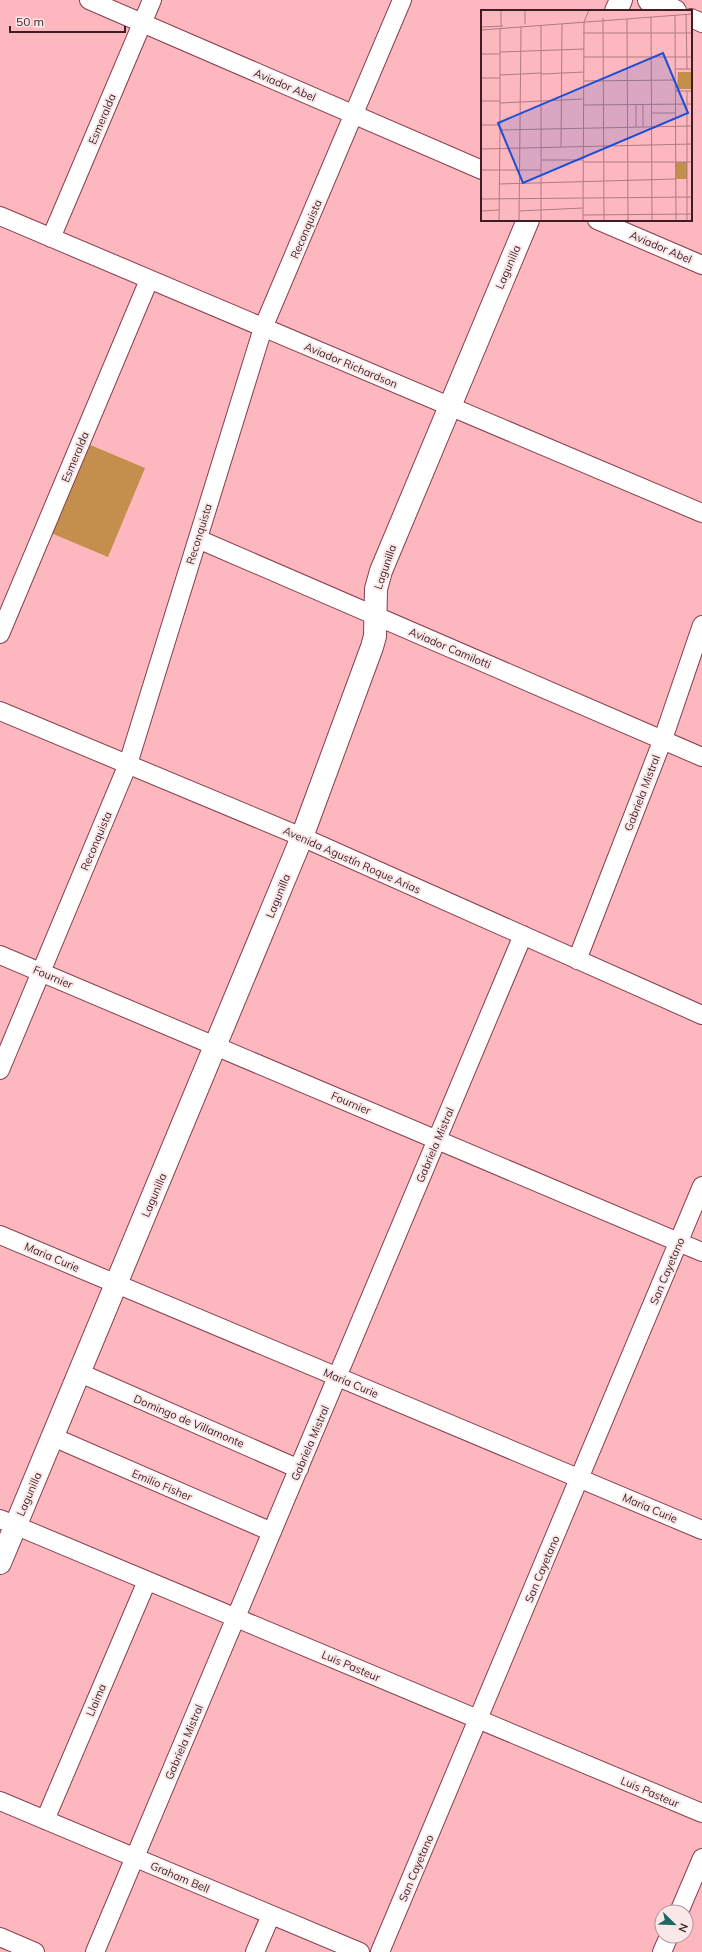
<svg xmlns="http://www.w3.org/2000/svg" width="702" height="1952" viewBox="0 0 702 1952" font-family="Mulish,sans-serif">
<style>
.green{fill:#c48f4c}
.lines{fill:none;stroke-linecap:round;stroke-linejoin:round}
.street-casing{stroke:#883f4c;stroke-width:20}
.secondary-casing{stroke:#883f4c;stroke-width:24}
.street{stroke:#fff;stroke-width:18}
.secondary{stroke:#fff;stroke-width:22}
.labels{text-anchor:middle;stroke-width:4;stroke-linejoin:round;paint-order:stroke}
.street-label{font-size:11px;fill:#3e1e23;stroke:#fae8e9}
.inset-road{fill:none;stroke:#b07a81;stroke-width:1}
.view{fill:#1d4ed8;fill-opacity:0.15;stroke:#1d4ed8;stroke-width:2}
.inset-edge{fill:none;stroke:#3e1e23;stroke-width:2}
</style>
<rect width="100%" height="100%" fill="#fcb7bf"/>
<path class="green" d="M 88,444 L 145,468 L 108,557 L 51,533 Z"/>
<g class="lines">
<defs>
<path id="street" d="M 89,0 L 482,170
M 691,18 L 702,23
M 0,216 L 702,513
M 597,220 L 702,265
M 51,238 L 152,0
M 198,539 L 702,757
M 0,634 L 149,280
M 0,711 L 302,837 L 702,1015
M 0,955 L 702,1252
M 577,960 L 663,739 L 702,625
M 0,1070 L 128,764 L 263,328 L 402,0
M 0,1235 L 702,1530
M 80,1373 L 299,1469
M 53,1437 L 272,1532
M 0,1519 L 702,1813
M 0,1801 L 360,1952
M 45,1820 L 147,1581
M 679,1912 L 702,1858
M 0,1937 L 35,1952
M 95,1952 L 523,935
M 255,1952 L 271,1915
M 380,1952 L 702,1186
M 662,1952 L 669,1936"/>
<path id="secondary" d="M 649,0 L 675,11
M 616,11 L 621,0
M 0,1563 L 302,837 L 372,647 L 375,636 L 376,589 L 381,571 L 528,220"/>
</defs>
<use href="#street" class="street-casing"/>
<use href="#secondary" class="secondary-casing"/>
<use href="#street" class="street"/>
<use href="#secondary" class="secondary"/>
</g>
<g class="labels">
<g class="street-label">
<text transform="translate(285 85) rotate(23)" y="4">Aviador Abel</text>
<text transform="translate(102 119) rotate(-67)" y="4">Esmeralda</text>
<text transform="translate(306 229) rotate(-67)" y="4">Reconquista</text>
<text transform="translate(661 247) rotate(23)" y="4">Aviador Abel</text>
<text transform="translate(508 267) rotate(-67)" y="4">Lagunilla</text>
<text transform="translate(351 365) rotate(23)" y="4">Aviador Richardson</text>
<text transform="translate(75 457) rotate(-67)" y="4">Esmeralda</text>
<text transform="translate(199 534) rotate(-73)" y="4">Reconquista</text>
<text transform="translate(385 567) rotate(-71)" y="4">Lagunilla</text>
<text transform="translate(450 648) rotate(23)" y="4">Aviador Camilotti</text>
<text transform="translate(642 793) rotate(-69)" y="4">Gabriela Mistral</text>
<text transform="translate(96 841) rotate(-67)" y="4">Reconquista</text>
<text transform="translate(352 860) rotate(24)" y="4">Avenida Agustín Roque Arias</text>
<text transform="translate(278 896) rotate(-68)" y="4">Lagunilla</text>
<text transform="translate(53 977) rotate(23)" y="4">Fournier</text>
<text transform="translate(351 1103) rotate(23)" y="4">Fournier</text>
<text transform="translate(435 1145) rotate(-67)" y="4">Gabriela Mistral</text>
<text transform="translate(154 1195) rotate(-67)" y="4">Lagunilla</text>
<text transform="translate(52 1257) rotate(23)" y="4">Maria Curie</text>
<text transform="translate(667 1271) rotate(-67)" y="4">San Cayetano</text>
<text transform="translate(351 1383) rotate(23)" y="4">Maria Curie</text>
<text transform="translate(189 1421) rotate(23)" y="4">Domingo de Villamonte</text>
<text transform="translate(310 1443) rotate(-67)" y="4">Gabriela Mistral</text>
<text transform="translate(162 1485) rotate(23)" y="4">Emilio Fisher</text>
<text transform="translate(29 1494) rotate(-67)" y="4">Lagunilla</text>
<text transform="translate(650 1508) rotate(23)" y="4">Maria Curie</text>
<text transform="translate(542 1569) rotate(-67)" y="4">San Cayetano</text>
<text transform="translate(351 1666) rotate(23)" y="4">Luis Pasteur</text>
<text transform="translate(96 1700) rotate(-67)" y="4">Llaima</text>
<text transform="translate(184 1742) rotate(-67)" y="4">Gabriela Mistral</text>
<text transform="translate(650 1792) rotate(23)" y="4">Luis Pasteur</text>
<text transform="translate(416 1868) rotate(-67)" y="4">San Cayetano</text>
<text transform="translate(180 1877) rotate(23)" y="4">Graham Bell</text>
</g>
</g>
<g transform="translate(481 10)">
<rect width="211" height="211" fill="#fcb7bf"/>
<path d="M 197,62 L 211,62 L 211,79 L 196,79 ZM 194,152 L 206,152 L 206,169 L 195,169 Z" fill="#c48f4c"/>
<path class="inset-road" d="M 44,0 L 44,14M 194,5 L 195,211M 205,5 L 206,59M 170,7 L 171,211M 122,8 L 123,211M 146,9 L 147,211M 103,12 L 108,0M 60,16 L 60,211M 0,17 L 22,16M 20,17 L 20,0M 19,19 L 19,115M 0,20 L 211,4M 102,23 L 211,23M 19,42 L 103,39M 0,44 L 19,44M 103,47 L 211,47M 194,59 L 211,59M 61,64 L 103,62M 19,65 L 61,63M 0,68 L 19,68M 103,71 L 194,70M 194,81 L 211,81M 206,81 L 206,211M 0,91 L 19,91M 19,93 L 102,89M 102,95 L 211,94M 170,103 L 194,103M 0,115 L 19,115 L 19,120 L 211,116M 155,117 L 155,95M 162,117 L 162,95M 80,137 L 81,14M 0,139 L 211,134M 60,150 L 102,150M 102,152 L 211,152M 0,160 L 60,160M 18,174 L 195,169M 0,189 L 211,187M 0,201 L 18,200M 38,201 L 102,198M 102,205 L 211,204M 18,211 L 19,120M 38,211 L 40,17M 102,211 L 103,12"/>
<path class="view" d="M 182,43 L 207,103 L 42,173 L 17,113 Z"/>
<rect width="211" height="211" class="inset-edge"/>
</g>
<g transform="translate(674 1924) rotate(113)"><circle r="19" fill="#fae8e9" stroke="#af979a"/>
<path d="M0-3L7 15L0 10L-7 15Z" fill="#1c6865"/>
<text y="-6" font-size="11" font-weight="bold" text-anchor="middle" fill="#3e1e23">N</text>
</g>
<path d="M10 26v6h115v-6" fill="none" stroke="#3e1e23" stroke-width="2"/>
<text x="16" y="26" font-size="12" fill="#3e1e23" stroke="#fae8e9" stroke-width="3" paint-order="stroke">50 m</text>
</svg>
